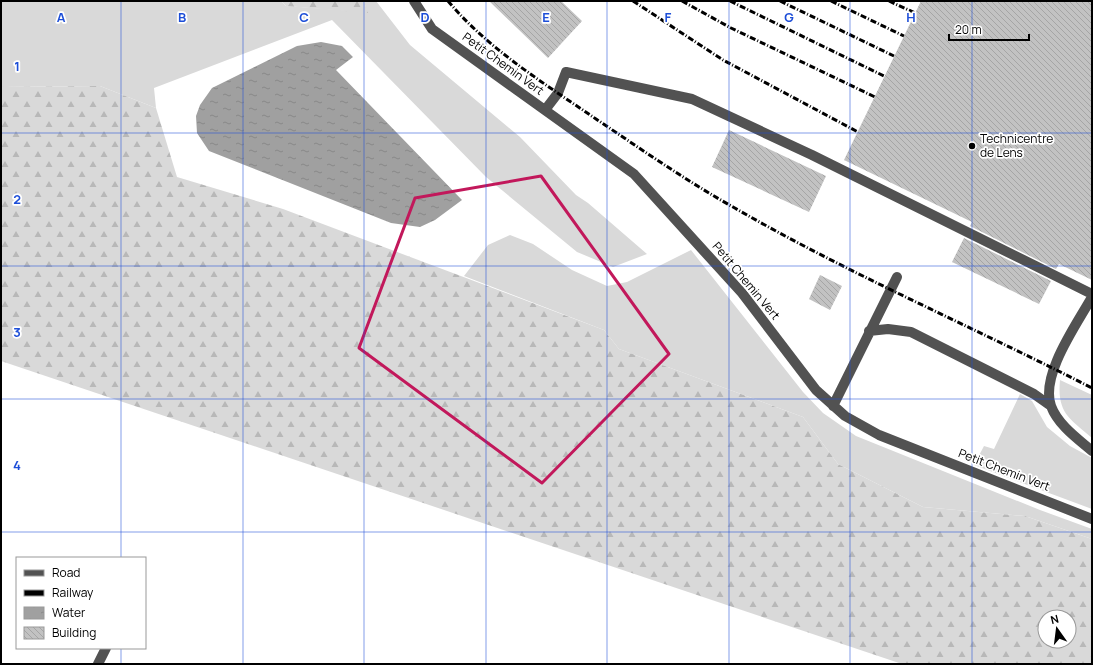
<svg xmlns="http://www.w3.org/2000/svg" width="1093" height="665" viewBox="0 0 1093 665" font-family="Manrope,sans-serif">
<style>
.grass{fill:#d9d9d9}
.forest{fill:url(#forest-firs);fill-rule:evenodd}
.water{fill:url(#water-ripples)}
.building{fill:url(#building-back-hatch)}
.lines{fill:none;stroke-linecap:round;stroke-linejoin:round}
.minor{stroke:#525252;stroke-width:10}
.rail{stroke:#000;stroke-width:3;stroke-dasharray:6 2 1 2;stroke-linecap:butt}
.marked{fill:none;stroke:#c2185b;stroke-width:3;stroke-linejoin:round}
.grid{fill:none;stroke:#1d4ed8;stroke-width:1;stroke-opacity:0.55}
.poi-dot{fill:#000;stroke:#fff;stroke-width:1.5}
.labels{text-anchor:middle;stroke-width:3.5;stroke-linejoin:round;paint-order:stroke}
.street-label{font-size:12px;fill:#000;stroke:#fff}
.poi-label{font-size:12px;fill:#000;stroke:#fff;text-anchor:start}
.grid-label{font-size:13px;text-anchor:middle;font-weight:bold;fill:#1d4ed8;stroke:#fff;stroke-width:3.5;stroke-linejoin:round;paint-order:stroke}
</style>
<defs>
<pattern id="forest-firs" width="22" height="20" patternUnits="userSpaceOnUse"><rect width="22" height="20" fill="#d9d9d9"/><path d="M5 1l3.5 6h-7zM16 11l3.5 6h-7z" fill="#b8b8b8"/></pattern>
<pattern id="water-ripples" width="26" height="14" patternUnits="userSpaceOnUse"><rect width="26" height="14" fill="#a0a0a0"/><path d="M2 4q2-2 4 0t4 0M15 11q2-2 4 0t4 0" fill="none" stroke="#888"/></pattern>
<pattern id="building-back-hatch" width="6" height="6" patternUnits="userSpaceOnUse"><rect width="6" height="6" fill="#c2c2c2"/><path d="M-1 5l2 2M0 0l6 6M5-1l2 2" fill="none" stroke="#a5a5a5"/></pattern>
</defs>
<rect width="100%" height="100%" fill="#fff"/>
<path class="grass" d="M 1,1 L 281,1 L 286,6 L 367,12 L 364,1 L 376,1 L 410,45 L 520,137 L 576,195 L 588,203 L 647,254 L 613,267 L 577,252 L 486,177 L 332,20 L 154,88 L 156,108 L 100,86 L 1,87 Z
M 510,235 L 533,244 L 572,270 L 607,286 L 627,282 L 691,250 L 803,392 L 823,413 L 856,436 L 1040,510 L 1092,529 L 1092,539 L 1025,516 L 923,507 L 838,464 L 803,417 L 619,349 L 604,330 L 464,276 L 488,245 Z
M 1060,380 L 1092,395 L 1092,438 C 1069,418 1057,413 1060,380 Z
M 1020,394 L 1032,401 L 1047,427 L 1070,446 L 1092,458 L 1092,509 L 974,465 L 984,446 L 994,449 Z"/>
<path class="forest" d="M 281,1 L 364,1 L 368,13 L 286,6 Z
M 100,86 L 156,108 L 177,177 L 283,209 L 604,330 L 619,349 L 803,417 L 838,464 L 923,507 L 1025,516 L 1092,539 L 1092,664 L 902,664 L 1,361 L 1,87 ZM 1045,617 L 1069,617 L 1069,641 L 1045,641 Z"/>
<path class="water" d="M 321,42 L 342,46 L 353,57 L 336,70 L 462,200 L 435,220 L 420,227 L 391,223 L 209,151 L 197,133 L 196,116 L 200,105 L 212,88 L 297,46 Z"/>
<path class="building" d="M 489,1 L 561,1 L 582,21 L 548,58 Z
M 921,1 L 1092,1 L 1092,280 L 1059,264 L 1056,269 L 970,226 L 972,222 L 844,160 Z
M 729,130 L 826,176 L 809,212 L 712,167 Z
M 964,238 L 1051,281 L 1039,304 L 952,262 Z
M 820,275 L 842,286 L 830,310 L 809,299 Z"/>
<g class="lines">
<path class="minor" d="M 414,1 L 432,29 L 634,174 L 742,293 L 816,390 L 845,416 L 879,435 L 1092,519
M 545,110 L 558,93 L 566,72 L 692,99 L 812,155 L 1092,294
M 1092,297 C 1077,324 1040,375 1051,406 C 1058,425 1078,439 1092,451
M 869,331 L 888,329 L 911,332 L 1034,394 L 1051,406
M 833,406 L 897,277
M 98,664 L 106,648"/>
<path class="rail" d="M 448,1 C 488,49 545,84 596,119 C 641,149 685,180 733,207 C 849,274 973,327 1092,388
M 633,1 L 723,60 L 858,132
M 682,1 L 731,28 L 875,97
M 730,1 L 884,76
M 780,1 L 894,56
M 831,1 L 904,36
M 889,1 L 915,13"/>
</g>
<path class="marked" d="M 541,176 L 669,354 L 542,483 L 359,348 L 415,198 Z"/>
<path class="grid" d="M 121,1 L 121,558M 243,1 L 243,664M 364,1 L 364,664M 486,1 L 486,664M 607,1 L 607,664M 729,1 L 729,664M 850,1 L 850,664M 972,1 L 972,664M 1,133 L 1092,133M 1,266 L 1092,266M 1,399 L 1092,399M 1,532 L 1092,532M 121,648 L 121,664"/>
<circle class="poi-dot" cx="972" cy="146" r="4"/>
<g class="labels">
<g class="street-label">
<text transform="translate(503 64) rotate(36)" y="4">Petit Chemin Vert</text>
<text transform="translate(746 281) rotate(50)" y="4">Petit Chemin Vert</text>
<text transform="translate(1004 470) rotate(21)" y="4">Petit Chemin Vert</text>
</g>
<g class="poi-label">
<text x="980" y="143">Technicentre<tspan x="980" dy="14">de Lens</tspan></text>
</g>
</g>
<g class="grid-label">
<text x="61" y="22">A</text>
<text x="182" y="22">B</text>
<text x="304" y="22">C</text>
<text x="425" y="22">D</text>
<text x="546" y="22">E</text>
<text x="668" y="22">F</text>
<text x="789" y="22">G</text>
<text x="911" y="22">H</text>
<text x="17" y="71">1</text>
<text x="17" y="204">2</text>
<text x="17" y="337">3</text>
<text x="17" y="470">4</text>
</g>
<rect width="1093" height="665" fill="none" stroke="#000000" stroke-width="4"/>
<rect x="16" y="557" width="130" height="92" fill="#ffffff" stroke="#999999"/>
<rect x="24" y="570" width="20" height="6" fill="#525252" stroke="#999999"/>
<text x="52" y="577" font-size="12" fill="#000000">Road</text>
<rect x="24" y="590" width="20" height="6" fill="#000000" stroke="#999999"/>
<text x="52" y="597" font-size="12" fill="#000000">Railway</text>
<rect x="24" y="607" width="20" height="12" fill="url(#water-ripples)" stroke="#999999"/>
<text x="52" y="617" font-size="12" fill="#000000">Water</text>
<rect x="24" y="627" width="20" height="12" fill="url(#building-back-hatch)" stroke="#999999"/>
<text x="52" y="637" font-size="12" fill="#000000">Building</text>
<g transform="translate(1057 629) rotate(346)"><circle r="19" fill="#ffffff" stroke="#999999"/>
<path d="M0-3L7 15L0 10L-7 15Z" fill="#000000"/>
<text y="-6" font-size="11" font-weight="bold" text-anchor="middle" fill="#000000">N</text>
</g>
<path d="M949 34v6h80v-6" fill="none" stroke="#000000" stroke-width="2"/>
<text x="955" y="34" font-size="12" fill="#000000" stroke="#ffffff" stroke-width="3" paint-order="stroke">20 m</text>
</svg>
